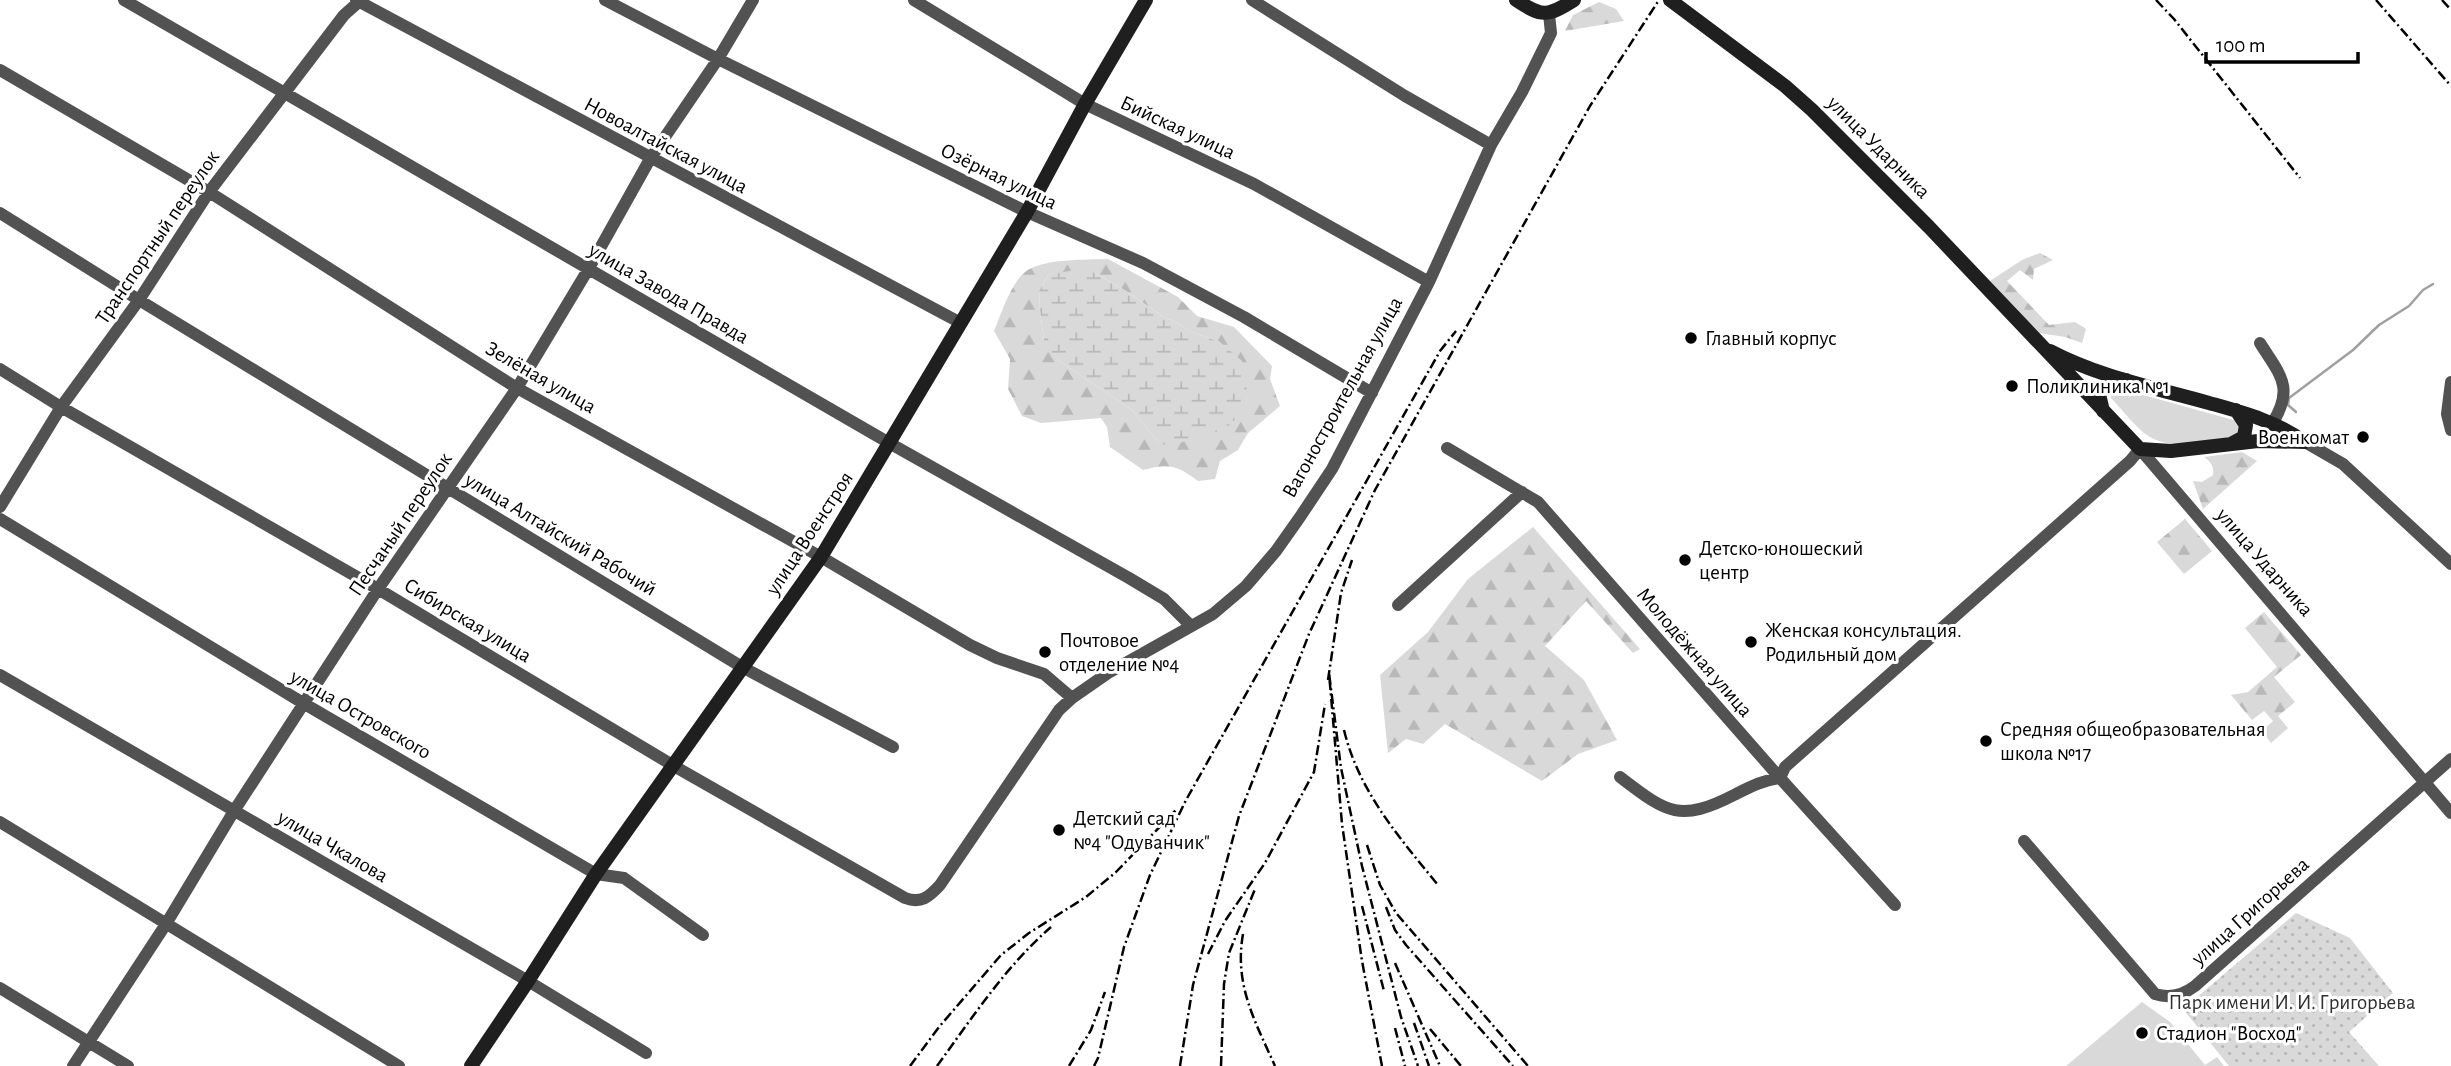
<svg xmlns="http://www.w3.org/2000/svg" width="2451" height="1066" viewBox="0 0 2451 1066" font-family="'Alegreya Sans',sans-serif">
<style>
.grass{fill:#d9d9d9}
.forest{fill:url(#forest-firs);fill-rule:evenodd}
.wetland{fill:url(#wetland-marsh)}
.park{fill:url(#park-dots)}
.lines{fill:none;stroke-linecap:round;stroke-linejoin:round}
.stream{stroke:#a0a0a0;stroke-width:2.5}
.street{stroke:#525252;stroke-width:12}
.secondary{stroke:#1f1f1f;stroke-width:14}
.rail{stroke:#000;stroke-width:2.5;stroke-dasharray:10 3.5 2 3.5;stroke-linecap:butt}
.poi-dot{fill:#000;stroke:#fff;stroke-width:2.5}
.labels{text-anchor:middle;stroke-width:6;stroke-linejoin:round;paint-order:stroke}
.street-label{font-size:21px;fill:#000;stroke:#fff}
.poi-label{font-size:21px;fill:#000;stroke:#fff;text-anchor:start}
.park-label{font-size:21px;fill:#303030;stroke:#fff}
</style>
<defs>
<pattern id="forest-firs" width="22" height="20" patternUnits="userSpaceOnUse" patternTransform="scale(1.75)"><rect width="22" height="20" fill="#d9d9d9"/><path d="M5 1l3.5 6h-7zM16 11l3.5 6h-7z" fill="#b8b8b8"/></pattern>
<pattern id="wetland-marsh" width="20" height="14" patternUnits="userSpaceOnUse" patternTransform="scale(1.75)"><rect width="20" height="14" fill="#d9d9d9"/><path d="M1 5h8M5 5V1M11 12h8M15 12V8" fill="none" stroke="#b8b8b8"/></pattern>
<pattern id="park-dots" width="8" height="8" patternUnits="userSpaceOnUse" patternTransform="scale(1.75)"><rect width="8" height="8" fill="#d9d9d9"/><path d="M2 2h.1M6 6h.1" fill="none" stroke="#b8b8b8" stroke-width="1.8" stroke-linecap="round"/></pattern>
</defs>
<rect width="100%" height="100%" fill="#fff"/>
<path class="grass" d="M 2118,388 L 2237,421 L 2240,430 L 2236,438 C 2209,441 2175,451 2150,437 C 2135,428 2123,410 2111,398 L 2111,391 Z
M 2142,1002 L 2170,1022 L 2205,1065 L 2217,1057 L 2224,1066 L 2066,1066 Z"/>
<path class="forest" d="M 1599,2 L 1616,9 L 1624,21 L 1565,31 L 1573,15 Z
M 2040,253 L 2053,260 L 2034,269 L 2033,280 L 2020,270 L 2007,281 L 2049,325 L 2075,322 L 2086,329 L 2082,343 L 2065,337 L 2039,333 L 1990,281 L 2022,260 Z
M 1108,259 L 1178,297 L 1197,316 L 1234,327 L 1272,366 L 1270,379 L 1280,406 L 1248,433 L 1238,450 L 1220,461 L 1215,479 L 1198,481 C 1177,465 1168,463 1143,470 L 1110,447 L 1107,427 L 1101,418 L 1041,423 L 1022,416 L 1008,389 L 1010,359 L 994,331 C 1001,314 1011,283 1025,272 C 1043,258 1086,260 1108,259 ZM 1093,272 L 1126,291 L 1165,318 L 1174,321 L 1191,332 L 1220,342 L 1248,398 L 1245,407 L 1231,424 L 1159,443 L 1132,410 L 1056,359 L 1044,341 L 1040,311 L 1039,291 L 1048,275 Z
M 2242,452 L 2257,461 L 2203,509 L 2193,481 L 2202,482 L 2213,475 C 2214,466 2211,462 2204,457 Z
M 2185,519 L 2212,551 L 2184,574 L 2157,542 Z
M 1533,527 L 1640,649 L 1633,653 L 1586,601 L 1545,646 L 1584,680 L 1617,740 L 1578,754 L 1542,781 L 1445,724 L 1423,744 L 1406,739 L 1388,753 L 1380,675 L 1428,632 L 1468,579 Z
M 2264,612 L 2301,655 L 2274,677 L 2295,702 L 2278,716 L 2288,728 L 2271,743 L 2262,731 L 2273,721 L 2264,711 L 2252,720 L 2231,695 L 2248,692 L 2277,667 L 2245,628 Z"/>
<path class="wetland" d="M 1074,270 L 1093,272 L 1126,291 L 1165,318 L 1174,321 L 1191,332 L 1220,342 L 1242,361 L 1248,398 L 1246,407 L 1231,424 L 1214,433 L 1168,446 L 1159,443 L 1132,410 L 1056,359 L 1048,351 L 1044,341 L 1040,311 L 1039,291 L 1048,275 Z"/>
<path class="park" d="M 2296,913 L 2350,938 L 2393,993 L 2349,1032 L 2379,1066 L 2229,1066 L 2183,1009 Z"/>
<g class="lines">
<path class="stream" d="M 2296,412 L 2288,405 L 2289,398 L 2353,350 L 2379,325 L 2409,306 L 2423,290 L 2433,284"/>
<path class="street" d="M 124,0 L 891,444 L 1129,578 L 1164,599 L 1190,625
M 356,0 L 959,322
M 605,0 L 718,59 L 1027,212 L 1143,263 L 1244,317 L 1372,393
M 914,0 L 1085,104 L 1254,184 L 1429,282
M 1252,0 L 1405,96 L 1491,145
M 0,70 L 209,192 L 517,388 L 821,557 L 970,645 L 997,658 L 1044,674 L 1072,698
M 0,213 L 139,300 L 742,667 L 893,747
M 2260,343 C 2280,375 2295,387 2272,424
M 0,369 L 61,407 L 378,589 L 674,766 L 905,898 C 921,904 929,897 940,885 L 1059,710 L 1072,698 L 1108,673 L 1213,614 L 1246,586 L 1276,551 L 1300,517 L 1332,469 L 1429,282 L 1491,145 L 1522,92 L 1551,33 L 1549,14
M 2451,382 L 2447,414 L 2451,430
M 2305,442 L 2343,464 L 2451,564
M 1447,448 L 1538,502 L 1780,778 L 1895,905
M 0,507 L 61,407 L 139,300 L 209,192 L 344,15 L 361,0
M 0,519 L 303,703 L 596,874 L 624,878 L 703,935
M 1398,605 L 1522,492
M 0,675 L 528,981 L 646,1053
M 1620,777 C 1665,811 1678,824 1734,795 C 1750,787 1763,780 1780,778 L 1785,767 L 2130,461 L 2140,449 L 2451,813
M 0,822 L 399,1066
M 2024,841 L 2155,994 C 2170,999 2183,995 2195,986 L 2451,759
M 0,988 L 128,1066
M 73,1066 L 166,924 L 234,811 L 378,589 L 517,388 L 589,268 L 650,159 L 718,59 L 753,0"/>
<path class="secondary" d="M 1516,0 C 1542,17 1547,17 1574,0
M 1670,0 L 1785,86 L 1812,110 L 1929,227 L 2140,449 L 2171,451 L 2258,441 L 2305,442
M 2050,351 C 2099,377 2156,388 2209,403 C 2241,412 2276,421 2303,441
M 2103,411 L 2099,394 L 2108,383 L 2126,380
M 2231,444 L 2244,437 L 2246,425 L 2236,410
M 471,1066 L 528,981 L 596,874 L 821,557 L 1027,212 L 1085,104 L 1146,0"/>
<path class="rail" d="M 2156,0 L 2174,19 L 2300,178
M 2376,0 L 2451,86
M 2442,0 L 2451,10
M 1328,680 L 1341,593 L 1352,560
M 1344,730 C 1359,792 1399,837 1438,885
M 1367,845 L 1380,885 L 1396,913 L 1528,1066
M 1362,906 L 1384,991
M 1386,907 L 1395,930 L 1406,945 L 1513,1066
M 1243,934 C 1234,985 1255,1021 1275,1066
M 1208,954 L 1225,921 L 1265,863 L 1314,772 L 1325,704
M 1395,963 L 1440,1066
M 1414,1023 L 1429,1066
M 1395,1028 L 1405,1066
M 1430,1029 L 1461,1066
M 910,1066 L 939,1027 L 1001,955 L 1029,933 L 1086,897 L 1116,872 L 1176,810
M 937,1066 C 972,1018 1006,966 1051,927
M 1069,1066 L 1091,1030 L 1105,992
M 1094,1066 L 1098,1058 L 1124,947 L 1150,875 L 1186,800 L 1440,351 L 1456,331
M 1180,1066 L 1193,985 L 1239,816 L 1309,634 L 1375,490 L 1590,106 L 1659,0
M 1221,1066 L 1224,984 L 1229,953 L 1255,889
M 1382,1066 L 1362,961 L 1342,824 L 1329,673 L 1341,768 L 1362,866 L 1401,1017 L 1418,1066"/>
</g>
<g class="poi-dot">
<circle cx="1691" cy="338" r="7"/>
<circle cx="2012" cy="386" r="7"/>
<circle cx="2363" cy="437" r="7"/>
<circle cx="1685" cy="560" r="7"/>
<circle cx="1751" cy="642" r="7"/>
<circle cx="1045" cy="652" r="7"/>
<circle cx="1986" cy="741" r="7"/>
<circle cx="1059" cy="830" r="7"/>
<circle cx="2142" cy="1033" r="7"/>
</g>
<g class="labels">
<g class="street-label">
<text transform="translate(1178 127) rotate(25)" y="7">Бийская улица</text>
<text transform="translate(666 145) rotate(28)" y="7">Новоалтайская улица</text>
<text transform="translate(1879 147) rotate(45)" y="7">улица Ударника</text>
<text transform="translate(999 176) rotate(26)" y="7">Озёрная улица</text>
<text transform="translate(157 237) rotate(-56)" y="7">Транспортный переулок</text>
<text transform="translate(669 293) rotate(30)" y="7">улица Завода Правда</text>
<text transform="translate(541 377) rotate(30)" y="7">Зелёная улица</text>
<text transform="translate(1342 397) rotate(-61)" y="7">Вагоностроительная улица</text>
<text transform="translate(400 524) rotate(-56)" y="7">Песчаный переулок</text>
<text transform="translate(809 533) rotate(-57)" y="7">улица Военстроя</text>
<text transform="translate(561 534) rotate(31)" y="7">улица Алтайский Рабочий</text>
<text transform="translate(2265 562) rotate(49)" y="7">улица Ударника</text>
<text transform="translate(468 620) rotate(31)" y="7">Сибирская улица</text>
<text transform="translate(1695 652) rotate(49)" y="7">Молодёжная улица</text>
<text transform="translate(361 714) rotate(30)" y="7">улица Островского</text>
<text transform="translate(333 846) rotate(30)" y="7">улица Чкалова</text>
<text transform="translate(2250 911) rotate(-42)" y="7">улица Григорьева</text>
</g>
<g class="poi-label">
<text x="1705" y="345">Главный корпус</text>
<text x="2026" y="393">Поликлиника №1</text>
<text x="2349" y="444" text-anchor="end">Военкомат</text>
<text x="1699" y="555">Детско-юношеский<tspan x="1699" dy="24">центр</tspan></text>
<text x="1765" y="637">Женская консультация.<tspan x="1765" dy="24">Родильный дом</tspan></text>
<text x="1059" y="647">Почтовое<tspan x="1059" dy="24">отделение №4</tspan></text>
<text x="2000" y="736">Средняя общеобразовательная<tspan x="2000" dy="24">школа №17</tspan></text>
<text x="1073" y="825">Детский сад<tspan x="1073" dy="24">№4 "Одуванчик"</tspan></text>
<text x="2156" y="1040">Стадион "Восход"</text>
</g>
<g class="park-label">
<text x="2292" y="1009">Парк имени И. И. Григорьева</text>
</g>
</g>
<path d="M2206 52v10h152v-10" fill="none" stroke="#000000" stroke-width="3.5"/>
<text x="2216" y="52" font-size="21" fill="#000000" stroke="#ffffff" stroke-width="5" paint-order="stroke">100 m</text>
</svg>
